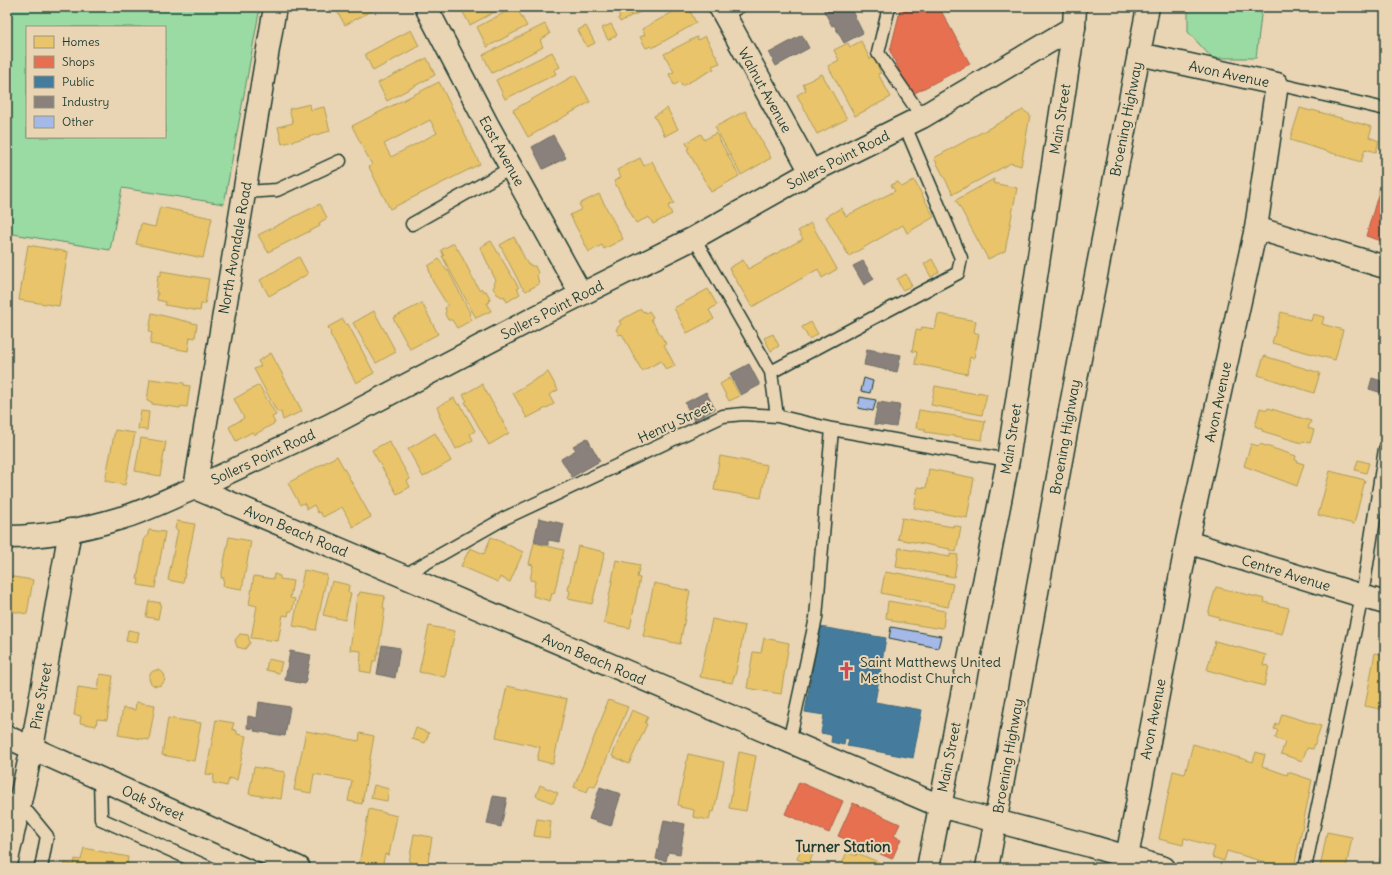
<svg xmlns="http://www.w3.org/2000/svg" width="1392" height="875" viewBox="0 0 1392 875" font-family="Delius,sans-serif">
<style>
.green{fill:#9adaa3;stroke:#5c8c6c;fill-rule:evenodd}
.homes{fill:#e9c46a;stroke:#ac9c5a;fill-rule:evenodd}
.shops{fill:#e76f51;stroke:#ab6048}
.public{fill:#457b9d;stroke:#3a687e}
.industry{fill:#8a817c;stroke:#6a6d66}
.building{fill:#a4b9e7;stroke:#1f3d34}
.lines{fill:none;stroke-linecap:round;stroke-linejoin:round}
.lane-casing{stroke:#1f3d34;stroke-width:15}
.street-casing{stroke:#1f3d34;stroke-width:25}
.secondary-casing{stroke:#1f3d34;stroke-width:25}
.primary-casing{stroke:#1f3d34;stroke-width:25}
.lane{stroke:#e9d4b3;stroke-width:12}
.street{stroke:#e9d4b3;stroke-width:22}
.secondary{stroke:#e9d4b3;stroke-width:22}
.primary{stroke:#e9d4b3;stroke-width:22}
.labels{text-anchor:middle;stroke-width:4;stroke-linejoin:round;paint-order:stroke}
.street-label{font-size:14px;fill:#1f3d34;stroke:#e9d4b3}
.poi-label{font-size:14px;fill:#1f3d34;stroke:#e9d4b3;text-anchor:start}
.neighbourhood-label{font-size:15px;font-weight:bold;fill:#1f3d34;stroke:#e9d4b3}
</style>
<rect width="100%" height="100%" fill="#e9d4b3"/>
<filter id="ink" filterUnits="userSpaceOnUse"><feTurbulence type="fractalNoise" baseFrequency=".025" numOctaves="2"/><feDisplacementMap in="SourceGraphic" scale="8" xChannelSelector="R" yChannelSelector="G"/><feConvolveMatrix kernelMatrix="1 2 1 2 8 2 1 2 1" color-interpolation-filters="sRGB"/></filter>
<g filter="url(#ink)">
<path class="green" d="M 7,7 L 260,7 L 224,204 L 122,188 L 110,250 L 7,233 ZM 27,27 L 165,27 L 165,137 L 27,137 Z
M 1188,7 L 1262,7 L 1256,58 L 1212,58 L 1188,32 Z"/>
<path class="homes" d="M 345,7 L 379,7 L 345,25 L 337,11 Z
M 460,7 L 504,7 L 470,25 Z
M 515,7 L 516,7 L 527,26 L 487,47 L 477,27 Z
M 615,7 L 626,7 L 631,16 L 620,22 L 618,18 L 620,17 Z
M 627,7 L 650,7 L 632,16 Z
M 682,7 L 688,7 L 696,23 L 652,48 L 651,46 L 646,48 L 640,37 L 645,35 L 642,29 Z
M 545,24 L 550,34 L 540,40 L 543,47 L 492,73 L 483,55 Z
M 611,24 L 617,35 L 608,40 L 602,28 Z
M 586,26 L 595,43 L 587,47 L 578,30 Z
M 411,30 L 419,46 L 373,71 L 365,54 Z
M 705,36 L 720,63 L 712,66 L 714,69 L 682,86 L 680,82 L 674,85 L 669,74 L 674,72 L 664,54 L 697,37 L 698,40 Z
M 861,41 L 870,59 L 873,57 L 881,73 L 878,74 L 891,97 L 855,116 L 828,66 L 839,60 L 834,50 L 848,43 L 850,47 Z
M 552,52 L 560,67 L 554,70 L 556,74 L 505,99 L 496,80 Z
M 427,58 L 435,75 L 387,101 L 378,83 Z
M 822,74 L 847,119 L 817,134 L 797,95 L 806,90 L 803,84 Z
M 575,75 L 590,102 L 528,137 L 513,110 Z
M 439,82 L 480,164 L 390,209 L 369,167 L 372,165 L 352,126 ZM 430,120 L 437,133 L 391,157 L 384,144 Z
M 310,104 L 311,110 L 324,107 L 330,131 L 282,144 L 278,127 L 293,123 L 289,109 Z
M 667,108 L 678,129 L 665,136 L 654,116 Z
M 1300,108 L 1311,111 L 1312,110 L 1372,127 L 1369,137 L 1379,141 L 1376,152 L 1365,149 L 1361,162 L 1290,140 Z
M 1023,110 L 1030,115 L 1021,166 L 1011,163 L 953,194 L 934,158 Z
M 745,111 L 771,158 L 741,175 L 715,127 Z
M 716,133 L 739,176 L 711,192 L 687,149 L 689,148 L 686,143 L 701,134 L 704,140 Z
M 640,158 L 644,166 L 652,161 L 674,203 L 668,206 L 672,214 L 653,224 L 649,217 L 636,223 L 614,181 L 621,177 L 617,170 Z
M 994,179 L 993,183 L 1017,188 L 1005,251 L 988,259 L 956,200 Z
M 914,180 L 934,217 L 907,233 L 903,225 L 849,256 L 826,217 L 841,208 L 846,216 L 895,191 L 891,185 L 898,182 L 902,187 Z
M 599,194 L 623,239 L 604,249 L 602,245 L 589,252 L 570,215 L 582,209 L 579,204 Z
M 320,204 L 327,218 L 319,223 L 320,226 L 268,252 L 258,235 Z
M 160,207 L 212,218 L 203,258 L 136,244 L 141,224 L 155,227 Z
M 811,223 L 837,269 L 822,278 L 818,269 L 752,307 L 729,268 L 743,260 L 748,269 L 803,239 L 798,231 Z
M 514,237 L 528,265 L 530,264 L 531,266 L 535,266 L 538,273 L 537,275 L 539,284 L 526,291 L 521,286 L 500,245 Z
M 491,241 L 519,288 L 517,288 L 520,294 L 507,302 L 504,296 L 502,297 L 497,294 L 493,288 L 495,285 L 494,283 L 496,281 L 480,247 Z
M 454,243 L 457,250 L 458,249 L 479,290 L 481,288 L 483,291 L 486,291 L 490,298 L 489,303 L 487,303 L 491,311 L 476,318 L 442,256 L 444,256 L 441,250 Z
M 28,245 L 68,252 L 59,306 L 19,300 Z
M 299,257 L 308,274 L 269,296 L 260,280 Z
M 439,259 L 447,271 L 448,270 L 470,313 L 469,314 L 472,320 L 457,328 L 452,320 L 448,320 L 445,314 L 446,311 L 445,308 L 448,306 L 432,280 L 428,266 Z
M 932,259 L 939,272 L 931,277 L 924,264 Z
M 161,271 L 209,279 L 205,304 L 201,304 L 200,311 L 165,305 L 166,302 L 157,300 L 158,293 L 156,293 L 158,275 L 161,276 Z
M 906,274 L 912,286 L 902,290 L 897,279 Z
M 708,289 L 717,305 L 709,310 L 714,319 L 687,333 L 674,308 Z
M 422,303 L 438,334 L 410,349 L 393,318 Z
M 641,309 L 643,312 L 645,311 L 646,313 L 649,311 L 653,317 L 651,319 L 666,344 L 664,345 L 675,366 L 666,370 L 661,361 L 642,371 L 622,334 L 619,335 L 616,329 L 621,324 L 619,321 Z
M 374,311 L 396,352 L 376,363 L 353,323 Z
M 1281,312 L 1311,321 L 1313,314 L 1324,317 L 1322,324 L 1343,330 L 1335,360 L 1272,343 Z
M 152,313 L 197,324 L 195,338 L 190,337 L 188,351 L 150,344 L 152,333 L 149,332 Z
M 938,314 L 976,321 L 974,332 L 979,334 L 974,358 L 970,357 L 967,374 L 915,364 L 917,352 L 912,351 L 916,330 L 921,331 L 922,327 L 935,329 Z
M 343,319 L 346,325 L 348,324 L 374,373 L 356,383 L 330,334 L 331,333 L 328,327 Z
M 811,322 L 818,334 L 809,339 L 802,327 Z
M 773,334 L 779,346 L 771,351 L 764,338 Z
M 271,353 L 302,411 L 283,420 L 281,412 L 277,412 L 254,369 L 261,366 L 258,361 Z
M 1264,356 L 1320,373 L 1314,393 L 1258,375 Z
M 548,372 L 558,390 L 549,395 L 554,404 L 527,418 L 513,393 Z
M 730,378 L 740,396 L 729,401 L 720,384 Z
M 150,379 L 184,383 L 184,385 L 190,386 L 187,407 L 181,406 L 180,408 L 152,404 L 152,402 L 147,401 Z
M 482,384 L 509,433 L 489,445 L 465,402 L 467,401 L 463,395 Z
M 259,385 L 276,415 L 272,417 L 275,423 L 254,435 L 252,432 L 236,441 L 229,427 L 244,418 L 234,399 Z
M 935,386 L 977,394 L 978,392 L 987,394 L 982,415 L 931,405 Z
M 454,398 L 458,405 L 460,404 L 475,431 L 470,434 L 473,440 L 456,449 L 439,415 L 440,414 L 437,407 Z
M 1260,408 L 1267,410 L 1268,408 L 1311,421 L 1308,428 L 1314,430 L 1310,443 L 1303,441 L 1302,443 L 1262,431 L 1262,429 L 1255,426 Z
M 919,410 L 985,421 L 982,440 L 925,432 L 925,429 L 916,428 Z
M 141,411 L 149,412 L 147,430 L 138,429 Z
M 115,430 L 135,433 L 125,485 L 105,481 Z
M 435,433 L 451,461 L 423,477 L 408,449 Z
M 141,438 L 166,442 L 160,476 L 135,471 Z
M 389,441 L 410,479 L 407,481 L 410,487 L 397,494 L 372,450 Z
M 1251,444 L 1259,446 L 1260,444 L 1296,456 L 1295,460 L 1298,461 L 1297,462 L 1304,464 L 1297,486 L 1244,466 Z
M 337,456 L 371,517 L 353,527 L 342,507 L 323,517 L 320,512 L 318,513 L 314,505 L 307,509 L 304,503 L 300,505 L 288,483 Z
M 720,456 L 767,465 L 761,498 L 714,490 Z
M 1358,460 L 1369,463 L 1366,473 L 1355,470 Z
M 929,469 L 974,478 L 967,518 L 914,508 L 918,487 L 926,488 Z
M 1330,471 L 1365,480 L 1354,524 L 1318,515 Z
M 902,518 L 953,527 L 953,525 L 961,527 L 956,552 L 949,550 L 950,549 L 898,539 Z
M 177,521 L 195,524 L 183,583 L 168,580 L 178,530 L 175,529 Z
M 149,530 L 165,532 L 155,588 L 138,585 L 139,579 L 137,579 L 145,537 L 147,537 Z
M 229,537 L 251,541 L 242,589 L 223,586 L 224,578 L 221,578 Z
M 491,537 L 523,552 L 510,582 L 500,577 L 498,582 L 461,566 L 470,548 L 484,554 Z
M 1385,538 L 1385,572 L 1382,571 L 1383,565 L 1381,564 Z
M 534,543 L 564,550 L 554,594 L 552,593 L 550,601 L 533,596 L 535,581 L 530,580 L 533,565 L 529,564 Z
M 578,546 L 605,552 L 592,604 L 568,599 L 570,591 L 568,590 Z
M 899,548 L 950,557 L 950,554 L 958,555 L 954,577 L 896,567 Z
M 616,560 L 640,565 L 637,577 L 640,578 L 630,628 L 604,623 Z
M 304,570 L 327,575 L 316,630 L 293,626 Z
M 885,572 L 897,574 L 897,573 L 953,584 L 948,607 L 881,593 Z
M 274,574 L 280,576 L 280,579 L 293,581 L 290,598 L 295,599 L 292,611 L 289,611 L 288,616 L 283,615 L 278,641 L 251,638 L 257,606 L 249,604 L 254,576 L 273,579 Z
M 7,576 L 33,580 L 27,614 L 11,611 L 9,626 L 7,626 Z
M 332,581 L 349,585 L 348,592 L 351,593 L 345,620 L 323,615 Z
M 654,583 L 690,591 L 680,644 L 643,636 Z
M 1216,587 L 1265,599 L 1264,602 L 1289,608 L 1282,634 L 1218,619 L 1219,617 L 1208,614 Z
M 360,592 L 385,596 L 383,608 L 385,608 L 378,654 L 377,654 L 376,661 L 373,661 L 371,673 L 360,671 L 361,651 L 350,650 L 357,595 L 359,595 Z
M 149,601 L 161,603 L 158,619 L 146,617 Z
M 888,601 L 945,611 L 943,628 L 936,627 L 936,628 L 892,621 L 892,619 L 886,618 Z
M 712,619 L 745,626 L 735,676 L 734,676 L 732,683 L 700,677 Z
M 429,626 L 455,631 L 445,677 L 419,672 Z
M 128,630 L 139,632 L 137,643 L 126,641 Z
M 240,634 L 248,635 L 250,643 L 245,649 L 237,647 L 235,640 Z
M 764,638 L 789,643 L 781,694 L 747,688 L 753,652 L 761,653 Z
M 1215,641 L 1266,655 L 1263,665 L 1269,666 L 1264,686 L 1207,670 Z
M 1375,653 L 1385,655 L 1385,710 L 1365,706 Z
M 268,659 L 282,662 L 279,673 L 266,670 Z
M149 678a8 8 0 1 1 16 0a8 8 0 1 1-16 0Z
M 100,674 L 113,676 L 107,720 L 97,719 L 96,726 L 80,723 L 81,716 L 74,715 L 78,687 L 98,690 Z
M 507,686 L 567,699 L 553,764 L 537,760 L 540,747 L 496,737 Z
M 608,700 L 628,707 L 595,787 L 590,785 L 587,792 L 574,787 L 606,708 L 604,708 Z
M 136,702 L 155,705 L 149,740 L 118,735 L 123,708 L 135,710 Z
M 632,710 L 648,717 L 645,723 L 647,724 L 629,764 L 612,756 Z
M 1282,714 L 1321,726 L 1313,749 L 1307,748 L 1302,761 L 1281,754 L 1285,742 L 1275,738 L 1278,730 L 1274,729 L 1276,724 L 1279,724 Z
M 168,718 L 201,723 L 194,761 L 162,755 Z
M 216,720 L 234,723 L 232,729 L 237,731 L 237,734 L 246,736 L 237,780 L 229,778 L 227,786 L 213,783 L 214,775 L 206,774 Z
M 416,728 L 429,733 L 425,743 L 412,739 Z
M 306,731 L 359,741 L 360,733 L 374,736 L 362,804 L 348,801 L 352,781 L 314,774 L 311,793 L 294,790 Z
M 1193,744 L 1253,762 L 1256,752 L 1265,755 L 1262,766 L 1287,775 L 1288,772 L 1312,780 L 1294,868 L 1285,868 L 1227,851 L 1224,861 L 1212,857 L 1215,847 L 1184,838 L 1183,845 L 1159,839 L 1173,771 L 1185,774 Z
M 739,752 L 756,756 L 746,811 L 729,808 Z
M 688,754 L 724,762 L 714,812 L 711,811 L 709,820 L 693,817 L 694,810 L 680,807 L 681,806 L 678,805 Z
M 254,767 L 285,772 L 281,799 L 249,794 Z
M 374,785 L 389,789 L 387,801 L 371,798 Z
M 540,785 L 558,793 L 553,803 L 536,796 Z
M 369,809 L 397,816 L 389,855 L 385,854 L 382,868 L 359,865 Z
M 537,819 L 551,821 L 549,838 L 534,836 Z
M 1327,832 L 1352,837 L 1346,868 L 1320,868 Z
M 414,834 L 432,837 L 427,868 L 408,868 Z
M 1385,835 L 1385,868 L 1378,868 Z
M 84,848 L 128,857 L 127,864 L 134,865 L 133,868 L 64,868 L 65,863 L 74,865 L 75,859 L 81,860 Z
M 801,848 L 813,853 L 809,864 L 797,859 Z
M 847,852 L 856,856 L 857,853 L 892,868 L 840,868 Z"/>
<path class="shops" d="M 901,7 L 939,7 L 970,64 L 911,95 L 890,51 Z
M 1380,188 L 1385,190 L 1385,242 L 1366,236 Z
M 799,782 L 843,801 L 829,833 L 785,814 Z
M 853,803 L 900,824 L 894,836 L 901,839 L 892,859 L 838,836 Z"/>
<path class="public" d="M 820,627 L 886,638 L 875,702 L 922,710 L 913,758 L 847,746 L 849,739 L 845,738 L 844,745 L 831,742 L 832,735 L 821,733 L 824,715 L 805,712 Z"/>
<path class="industry" d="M 822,7 L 850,7 L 863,33 L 844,43 L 834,25 L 832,26 Z
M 802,35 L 809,48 L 776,66 L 769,53 Z
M 553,135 L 566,158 L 543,169 L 532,147 Z
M 863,261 L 874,279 L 864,285 L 853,266 Z
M 867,349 L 901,355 L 897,372 L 864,365 Z
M 749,364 L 760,385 L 741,395 L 730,374 Z
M 1372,378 L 1385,382 L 1382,393 L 1369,389 Z
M 706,392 L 715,409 L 694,421 L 685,403 Z
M 878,402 L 900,405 L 896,427 L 874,424 Z
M 587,438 L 600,461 L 572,477 L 561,459 L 576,450 L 573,446 Z
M 539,518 L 564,524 L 560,542 L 548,540 L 548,545 L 534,542 Z
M 382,645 L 400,648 L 395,678 L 377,674 Z
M 290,651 L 311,655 L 305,684 L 285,680 Z
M 259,702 L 290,707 L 285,736 L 254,731 L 255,729 L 247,728 L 248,716 L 257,718 Z
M 600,787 L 621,794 L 611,826 L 589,819 Z
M 493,796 L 507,798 L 501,827 L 487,824 Z
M 664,820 L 685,824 L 680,854 L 668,852 L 666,861 L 656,859 Z"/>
<path class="building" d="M 864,378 L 873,381 L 870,393 L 861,391 Z
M 860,397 L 876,400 L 873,411 L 858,408 Z
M 891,627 L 941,636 L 938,648 L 889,638 Z"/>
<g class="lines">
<defs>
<path id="lane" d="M 889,7 L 878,53 L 922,117
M 724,15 L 739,7
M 1277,84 L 1385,109
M 245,192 L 277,190 L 340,161
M 412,224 L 511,168
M 694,238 L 771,372 L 777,416
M 771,372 L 958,273 L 961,258 L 905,126
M 403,576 L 505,518 L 723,416 L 743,414 L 777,416 L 832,429 L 1008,460
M 789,742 L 816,618 L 832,429
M 100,779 L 101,819 L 210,868
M 20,803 L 47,836 L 41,868
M 1305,868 L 1362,596 L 1385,449"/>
<path id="street" d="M 426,7 L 487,124 L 581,294
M 720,7 L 811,172
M 1256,228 L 1385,267
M 195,488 L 330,425 L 540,315 L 694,238 L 811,172 L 922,117 L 1074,27
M 195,488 L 275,7
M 1187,542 L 1385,603
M 7,737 L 299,868
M 996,821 L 1087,845 L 1164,868
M 1127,857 L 1187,542 L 1256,228 L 1277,84 L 1139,54
M 7,860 L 32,748 L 70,530"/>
<path id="secondary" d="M 7,537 C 45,537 85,529 121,518 C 146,511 170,498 195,488 L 403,576 L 940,806 L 996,821
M 928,868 L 1008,460 L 1074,27 L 1075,7"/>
<path id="primary" d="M 987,868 L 1071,405 L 1148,7"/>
</defs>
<use href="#lane" class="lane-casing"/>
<use href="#street" class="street-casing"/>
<use href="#secondary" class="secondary-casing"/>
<use href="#primary" class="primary-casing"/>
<use href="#lane" class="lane"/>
<use href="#street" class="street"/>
<use href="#secondary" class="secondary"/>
<use href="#primary" class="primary"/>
</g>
</g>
<defs>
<symbol id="church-bare" viewBox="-9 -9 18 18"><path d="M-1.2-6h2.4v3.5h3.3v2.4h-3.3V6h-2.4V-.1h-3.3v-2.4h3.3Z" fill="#d1495b" stroke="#e9d4b3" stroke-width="2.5" paint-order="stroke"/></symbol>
</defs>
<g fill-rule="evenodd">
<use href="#church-bare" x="834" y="658" width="25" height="25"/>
</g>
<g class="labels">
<g class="street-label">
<text transform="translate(1229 74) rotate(12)" y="5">Avon Avenue</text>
<text transform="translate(765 90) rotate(61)" y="5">Walnut Avenue</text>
<text transform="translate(1060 119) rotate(-81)" y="5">Main Street</text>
<text transform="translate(1126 119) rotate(-79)" y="5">Broening Highway</text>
<text transform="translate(502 151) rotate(61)" y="5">East Avenue</text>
<text transform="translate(838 160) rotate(-27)" y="5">Sollers Point Road</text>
<text transform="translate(235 248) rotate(-80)" y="5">North Avondale Road</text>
<text transform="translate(552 310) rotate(-27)" y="5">Sollers Point Road</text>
<text transform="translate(1218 402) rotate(-78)" y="5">Avon Avenue</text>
<text transform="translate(675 422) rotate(-25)" y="5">Henry Street</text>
<text transform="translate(1065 437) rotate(-80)" y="5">Broening Highway</text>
<text transform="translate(1011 439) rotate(-81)" y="5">Main Street</text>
<text transform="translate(263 457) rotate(-25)" y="5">Sollers Point Road</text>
<text transform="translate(296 531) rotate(23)" y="5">Avon Beach Road</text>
<text transform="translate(1286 573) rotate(17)" y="5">Centre Avenue</text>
<text transform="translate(594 659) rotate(23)" y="5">Avon Beach Road</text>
<text transform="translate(41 696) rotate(-80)" y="5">Pine Street</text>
<text transform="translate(1153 719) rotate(-79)" y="5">Avon Avenue</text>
<text transform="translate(1008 756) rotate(-80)" y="5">Broening Highway</text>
<text transform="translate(949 757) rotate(-79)" y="5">Main Street</text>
<text transform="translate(153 803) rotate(24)" y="5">Oak Street</text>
</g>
<g class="poi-label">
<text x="860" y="667">Saint Matthews United<tspan x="860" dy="16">Methodist Church</tspan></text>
</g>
<g class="neighbourhood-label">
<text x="843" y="852">Turner Station</text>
</g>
</g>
<rect width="1392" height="875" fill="none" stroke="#e9d4b3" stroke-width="24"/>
<rect x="12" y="12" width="1368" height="851" fill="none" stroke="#1f3d34" stroke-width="1.5" filter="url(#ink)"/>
<rect x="26" y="26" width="140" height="112" fill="#e9d4b3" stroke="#989880"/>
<rect x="34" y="36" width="20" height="12" fill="#e9c46a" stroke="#989880"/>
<text x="62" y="46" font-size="12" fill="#1f3d34">Homes</text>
<rect x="34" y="56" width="20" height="12" fill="#e76f51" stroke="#989880"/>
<text x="62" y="66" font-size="12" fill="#1f3d34">Shops</text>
<rect x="34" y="76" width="20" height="12" fill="#457b9d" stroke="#989880"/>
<text x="62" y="86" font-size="12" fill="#1f3d34">Public</text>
<rect x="34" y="96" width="20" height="12" fill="#8a817c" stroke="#989880"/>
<text x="62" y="106" font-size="12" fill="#1f3d34">Industry</text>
<rect x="34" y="116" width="20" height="12" fill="#a4b9e7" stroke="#989880"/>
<text x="62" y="126" font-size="12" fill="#1f3d34">Other</text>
</svg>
